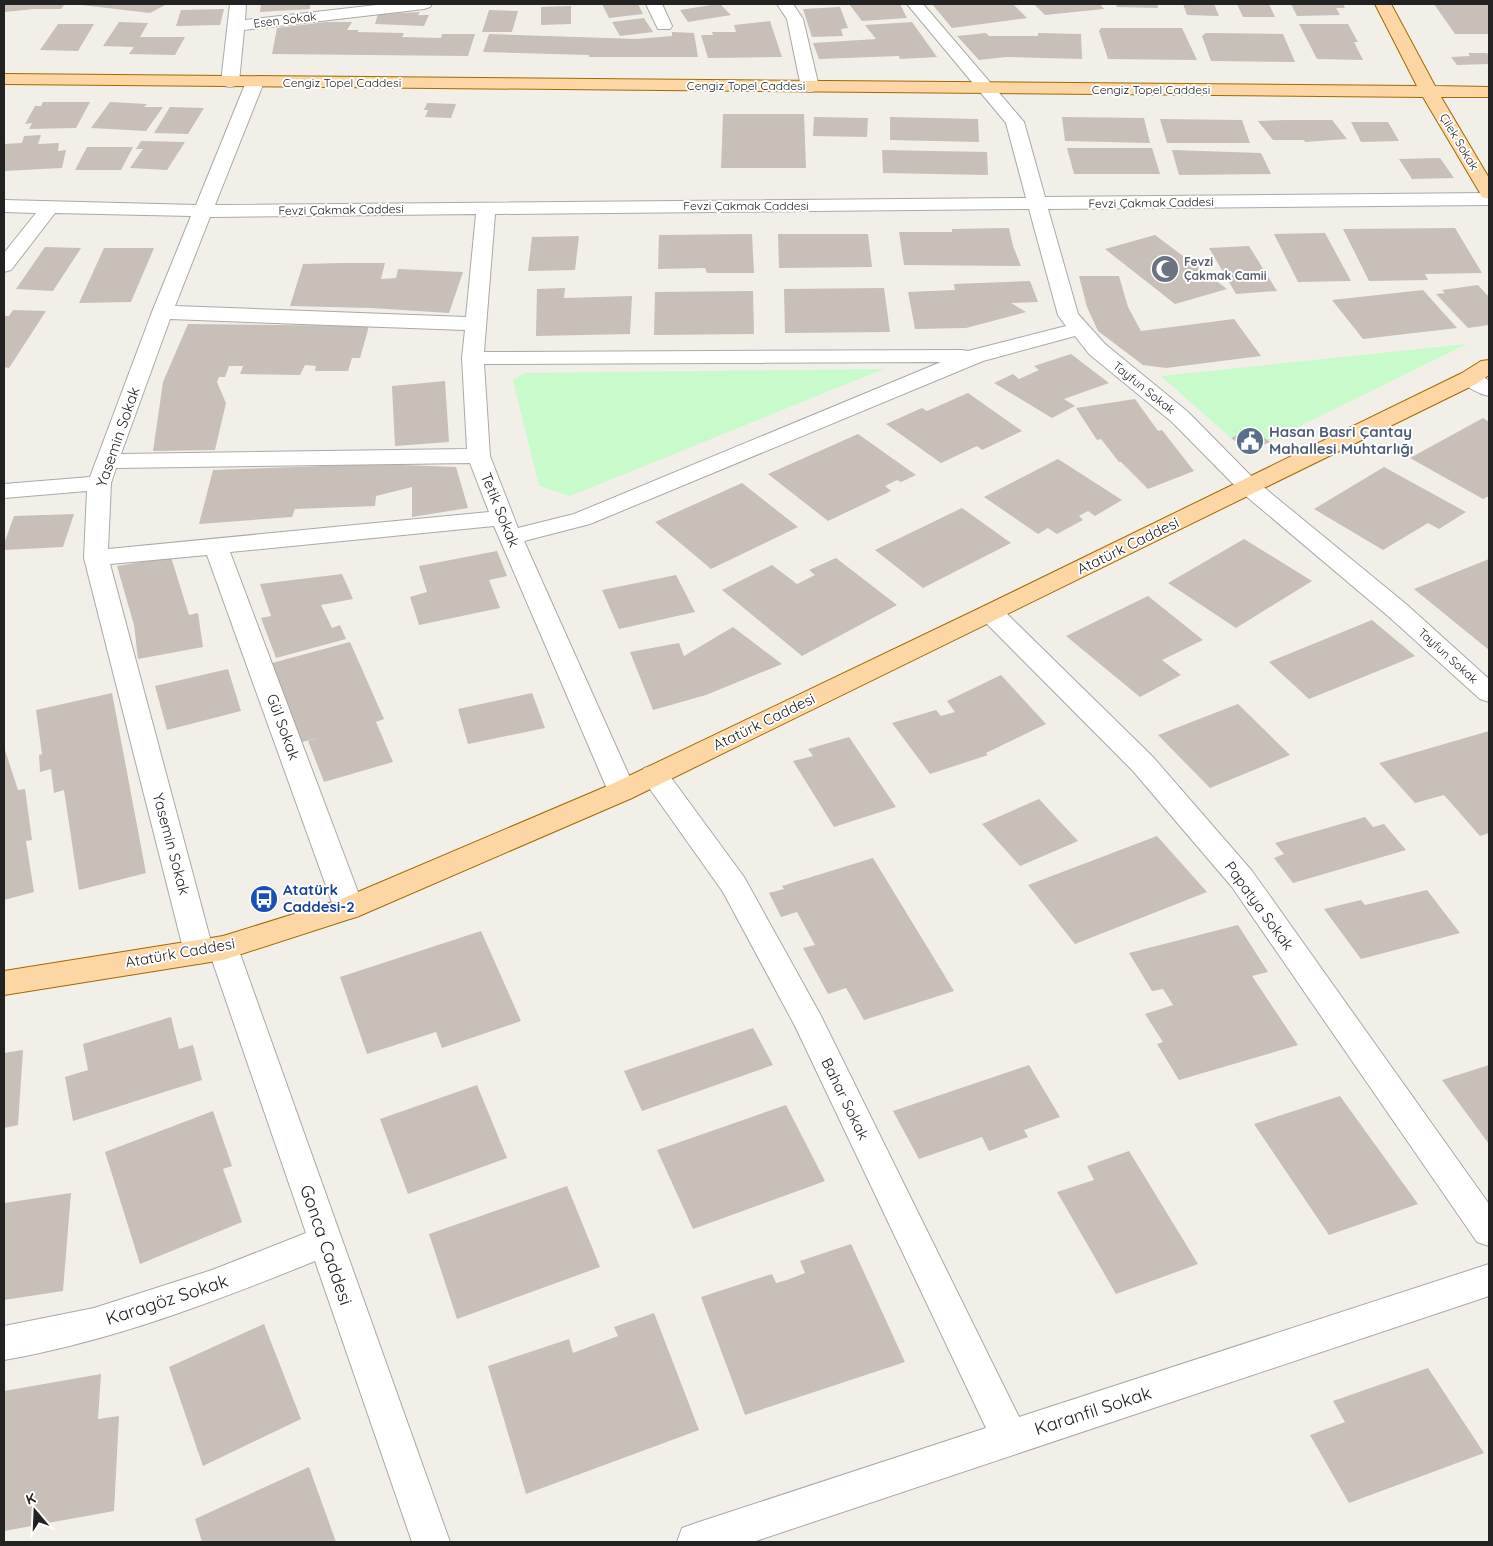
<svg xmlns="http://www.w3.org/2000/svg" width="1493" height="1546" viewBox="0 0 1493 1546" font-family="Quicksand,sans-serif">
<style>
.park{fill:#c8facc}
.building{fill:#c7bfb8}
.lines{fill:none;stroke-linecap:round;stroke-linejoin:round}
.minor-casing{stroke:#a9a9a9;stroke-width:2}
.major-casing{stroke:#a06b00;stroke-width:2}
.minor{fill:#fff;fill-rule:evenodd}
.major{fill:#fcd6a4;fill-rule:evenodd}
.labels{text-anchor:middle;stroke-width:4;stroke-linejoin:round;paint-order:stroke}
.far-street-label{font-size:12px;fill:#222;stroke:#fff}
.far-worship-label{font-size:12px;font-weight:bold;fill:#5b616d;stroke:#fff;text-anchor:start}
.service-label{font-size:15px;font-weight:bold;fill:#4e5e75;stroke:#fff;text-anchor:start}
.street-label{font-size:15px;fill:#222;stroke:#fff}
.transit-label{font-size:15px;font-weight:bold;fill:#164399;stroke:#fff;text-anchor:start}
.near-street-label{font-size:18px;fill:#222;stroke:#fff}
</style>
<rect width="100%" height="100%" fill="#f2efe9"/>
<path class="park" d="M 1467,344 L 1249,451 L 1231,438 L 1161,376 Z
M 884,369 L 570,496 L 539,486 L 513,380 L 524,373 Z"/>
<path class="building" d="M 4,4 L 65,4 L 61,9 L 34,9 L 4,12 Z
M 73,4 L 167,4 L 150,13 Z
M 261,4 L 310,4 L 310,9 L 260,12 Z
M 602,4 L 638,4 L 643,14 L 609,18 Z
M 718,4 L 720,4 L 731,15 L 688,22 L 680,10 Z
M 849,4 L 900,4 L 907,18 L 862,21 Z
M 932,4 L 1013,4 L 1027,18 L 952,28 Z
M 1034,4 L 1100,4 L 1104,9 L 1045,15 Z
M 1116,4 L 1157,4 L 1158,8 L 1117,7 Z
M 1183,4 L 1214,4 L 1219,16 L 1187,15 Z
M 1237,4 L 1269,4 L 1275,17 L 1243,17 Z
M 1291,4 L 1343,4 L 1345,8 L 1336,8 L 1340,15 L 1297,16 Z
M 1434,4 L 1489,4 L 1489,34 L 1455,34 Z
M 571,6 L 571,24 L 541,25 L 541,7 Z
M 840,7 L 848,28 L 841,29 L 843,36 L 812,37 L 803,9 Z
M 224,9 L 220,25 L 176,26 L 181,10 Z
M 489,10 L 518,11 L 512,32 L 482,32 Z
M 420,12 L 418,15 L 429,15 L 424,26 L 375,24 L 378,14 Z
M 644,18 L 653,32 L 620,36 L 612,22 Z
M 770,21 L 782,57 L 708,58 L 701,35 L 713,35 L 712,32 L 736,32 L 734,25 Z
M 119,22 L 148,23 L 140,37 L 185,37 L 175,55 L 129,54 L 134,47 L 103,46 Z
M 326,22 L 352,22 L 347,30 L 359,30 L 357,32 L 404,33 L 402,37 L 441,38 L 442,34 L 475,34 L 468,56 L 272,54 L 277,28 Z
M 912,22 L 937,57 L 900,59 L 899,56 L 819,59 L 813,43 L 876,39 L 865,25 Z
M 58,24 L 94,24 L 78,51 L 40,50 Z
M 1299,24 L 1348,24 L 1358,42 L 1354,42 L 1363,60 L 1317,59 Z
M 1101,28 L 1182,28 L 1197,60 L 1108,59 L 1099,31 Z
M 672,32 L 694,33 L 698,57 L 589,57 L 589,55 L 483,52 L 489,34 L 637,39 L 672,36 Z
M 986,33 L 989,36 L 1038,36 L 1038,33 L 1081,34 L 1082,59 L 1006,57 L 979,60 L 957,36 Z
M 1206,33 L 1283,34 L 1295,62 L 1211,61 L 1202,36 Z
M 1468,53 L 1487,53 L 1489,56 L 1489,64 L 1457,65 L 1451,57 L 1470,56 Z
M 43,102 L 90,102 L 76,128 L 29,129 L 32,123 L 25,124 L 35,106 L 41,106 Z
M 110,102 L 147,104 L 144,107 L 163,107 L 146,131 L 91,128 Z
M 427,103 L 456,104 L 451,118 L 425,117 L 428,110 L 424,110 Z
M 170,107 L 204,108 L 188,134 L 154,133 Z
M 723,114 L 804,114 L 806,168 L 721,168 Z
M 814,117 L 868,118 L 867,137 L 813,136 Z
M 890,117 L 978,119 L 979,142 L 890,140 Z
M 1062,117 L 1144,118 L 1150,143 L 1065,141 Z
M 1160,119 L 1242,120 L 1250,143 L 1167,143 Z
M 1286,120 L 1332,120 L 1347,139 L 1305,142 L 1304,140 L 1273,140 L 1258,121 Z
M 1351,122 L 1388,122 L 1399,141 L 1361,142 Z
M 41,135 L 38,144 L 59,143 L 58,151 L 66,150 L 62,168 L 4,171 L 4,144 L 22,143 L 24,136 Z
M 141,141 L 185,142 L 167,170 L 130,168 L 143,149 L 136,149 Z
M 87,147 L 133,147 L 121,170 L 75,170 Z
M 1067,148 L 1152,148 L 1160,174 L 1074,174 Z
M 882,150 L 987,152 L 988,175 L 883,173 Z
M 1172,150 L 1261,153 L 1271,174 L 1179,175 Z
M 1440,158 L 1454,178 L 1412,179 L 1399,159 Z
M 1009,228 L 1013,246 L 1021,266 L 904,265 L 899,232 L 952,232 L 952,229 Z
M 1455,228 L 1482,273 L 1425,274 L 1428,280 L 1369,281 L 1343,229 Z
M 1325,233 L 1351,281 L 1298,282 L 1274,234 Z
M 752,234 L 754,273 L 707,273 L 705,268 L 658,269 L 659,235 Z
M 778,234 L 868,234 L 872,267 L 779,268 Z
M 1155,235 L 1227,289 L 1175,304 L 1105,249 Z
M 579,236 L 575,270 L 528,271 L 532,237 Z
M 1249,246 L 1277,291 L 1236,294 L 1209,248 Z
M 45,247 L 81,248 L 53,291 L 16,289 Z
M 104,248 L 154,248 L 131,302 L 79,303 Z
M 341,263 L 385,263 L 381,279 L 396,278 L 398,269 L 463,272 L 449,313 L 371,308 L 290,306 L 303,264 Z
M 1079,276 L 1119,276 L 1128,307 L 1141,331 L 1234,319 L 1261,356 L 1166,368 L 1143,365 L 1098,331 L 1087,307 Z
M 1030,281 L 1038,302 L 1011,303 L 1026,312 L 966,328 L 915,329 L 908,292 L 955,290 L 954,284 Z
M 1478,285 L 1489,297 L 1489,325 L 1468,328 L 1436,294 L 1445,293 L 1442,290 Z
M 565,288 L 564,298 L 632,296 L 630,334 L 536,336 L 537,289 Z
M 884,288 L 890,332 L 785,333 L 784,289 Z
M 1423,290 L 1457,328 L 1363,339 L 1332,300 Z
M 753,291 L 754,334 L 654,335 L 655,292 Z
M 13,310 L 46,311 L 9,368 L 4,367 L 4,316 L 9,316 Z
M 188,324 L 369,326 L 360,358 L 352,358 L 348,371 L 315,371 L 316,366 L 305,365 L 300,375 L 240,374 L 243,366 L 229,366 L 225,377 L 219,377 L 217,382 L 226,403 L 215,450 L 153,451 L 163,382 Z
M 1071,354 L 1109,383 L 1064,399 L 1075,406 L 1052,418 L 994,383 L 1013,374 L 1019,379 L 1039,370 L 1034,366 Z
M 445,381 L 449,442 L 395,446 L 392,386 Z
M 968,393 L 1022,431 L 982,450 L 977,446 L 941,463 L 886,424 L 922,408 L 927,411 Z
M 1135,399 L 1158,431 L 1162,430 L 1194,471 L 1148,489 L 1121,462 L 1119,462 L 1101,439 L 1097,440 L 1076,408 Z
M 1483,418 L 1489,422 L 1489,496 L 1483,499 L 1410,458 Z
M 1252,429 L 1270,442 L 1249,451 L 1231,438 Z
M 858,434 L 916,475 L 901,482 L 897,480 L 885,486 L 891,491 L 828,521 L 768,474 Z
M 1058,459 L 1122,500 L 1095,516 L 1088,511 L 1079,516 L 1083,520 L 1057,534 L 1048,528 L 1038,534 L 984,497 Z
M 379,464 L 456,467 L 468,508 L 412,517 L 412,487 L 376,496 L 375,506 L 295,509 L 292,517 L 199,524 L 213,470 Z
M 1384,467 L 1466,512 L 1439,529 L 1428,523 L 1383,550 L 1314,509 Z
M 742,483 L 798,527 L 711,569 L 655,522 Z
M 962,508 L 1011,543 L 923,588 L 875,550 Z
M 74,514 L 63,547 L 4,550 L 4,544 L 14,516 Z
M 1244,539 L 1312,581 L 1236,628 L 1168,583 Z
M 497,551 L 507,576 L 489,580 L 500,608 L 419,625 L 410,597 L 427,592 L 419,566 Z
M 171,557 L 189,615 L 198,613 L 203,647 L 138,659 L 134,625 L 117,566 Z
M 836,558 L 897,605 L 802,656 L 722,590 L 772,565 L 797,584 L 815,575 L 809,570 Z
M 1489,559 L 1489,650 L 1414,589 Z
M 342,574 L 353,599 L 321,605 L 332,628 L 340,625 L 346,639 L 276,658 L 261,618 L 271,616 L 260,584 Z
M 676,575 L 695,612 L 619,629 L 602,590 Z
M 1148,596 L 1203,640 L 1162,660 L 1181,675 L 1140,697 L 1066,636 Z
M 1372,620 L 1415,656 L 1309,699 L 1269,662 Z
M 733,627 L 782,664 L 706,695 L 653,710 L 630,652 L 679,643 L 684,656 Z
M 350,642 L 384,719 L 376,722 L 393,762 L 324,782 L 308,741 L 318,738 L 302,742 L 272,663 Z
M 228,669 L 241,711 L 167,730 L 155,686 Z
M 1001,675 L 1046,724 L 986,753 L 988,755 L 930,774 L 892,723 L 936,710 L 941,716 L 955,712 L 947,701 Z
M 112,693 L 146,873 L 79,890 L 64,790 L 54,793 L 51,769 L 40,772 L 39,755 L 42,754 L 36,710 Z
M 532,693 L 545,728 L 468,744 L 458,709 Z
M 1238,704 L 1290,755 L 1210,788 L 1158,735 Z
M 1489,731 L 1489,833 L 1480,836 L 1444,795 L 1415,803 L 1379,763 Z
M 849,737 L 896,807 L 834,827 L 793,761 L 813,756 L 808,749 Z
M 4,747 L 18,790 L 25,789 L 32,840 L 26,841 L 34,892 L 4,900 Z
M 1039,799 L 1078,841 L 1020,866 L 982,824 Z
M 1365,817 L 1373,827 L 1384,824 L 1406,850 L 1293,883 L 1274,858 L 1284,854 L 1275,843 Z
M 1157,836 L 1207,892 L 1075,944 L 1028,885 Z
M 873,858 L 954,991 L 864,1020 L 846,988 L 828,994 L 803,948 L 815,945 L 797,912 L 781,917 L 769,893 L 784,889 L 782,886 Z
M 1427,890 L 1460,933 L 1361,959 L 1324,909 L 1361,900 L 1365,905 Z
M 1238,925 L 1268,972 L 1252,976 L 1298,1045 L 1179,1080 L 1157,1044 L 1163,1042 L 1145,1014 L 1173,1005 L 1163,989 L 1152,991 L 1129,953 Z
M 481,931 L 521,1021 L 442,1048 L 436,1032 L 367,1054 L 340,977 Z
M 171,1017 L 179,1049 L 193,1045 L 202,1080 L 73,1121 L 65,1077 L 88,1070 L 83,1044 Z
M 753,1028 L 773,1065 L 642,1111 L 624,1071 Z
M 23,1050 L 18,1125 L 4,1128 L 4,1053 Z
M 1029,1065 L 1060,1117 L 1024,1130 L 1028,1137 L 989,1151 L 982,1137 L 919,1159 L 893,1111 Z
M 1489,1065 L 1489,1144 L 1442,1080 Z
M 477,1085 L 507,1158 L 408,1194 L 380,1119 Z
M 1340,1096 L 1418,1204 L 1329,1235 L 1254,1124 Z
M 786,1105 L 825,1181 L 693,1229 L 657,1150 Z
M 213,1111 L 232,1166 L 223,1169 L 242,1222 L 140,1264 L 105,1152 Z
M 1129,1151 L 1198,1264 L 1116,1294 L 1057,1192 L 1094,1180 L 1087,1166 Z
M 567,1186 L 600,1267 L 457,1319 L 429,1234 Z
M 71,1193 L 63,1291 L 4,1300 L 4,1203 Z
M 851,1244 L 905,1362 L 745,1415 L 701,1297 L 772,1274 L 776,1283 L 787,1280 L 805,1273 L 800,1261 Z
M 654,1313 L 699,1430 L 526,1494 L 488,1366 L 569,1339 L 573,1353 L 618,1336 L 614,1327 Z
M 264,1324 L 301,1419 L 203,1466 L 169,1367 Z
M 1428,1368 L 1484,1453 L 1349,1503 L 1310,1435 L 1345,1422 L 1333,1401 Z
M 101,1374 L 98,1419 L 119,1416 L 114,1511 L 4,1531 L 4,1391 Z
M 309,1467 L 336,1542 L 202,1542 L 195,1519 Z"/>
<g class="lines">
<defs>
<path id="minor" d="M 230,4 L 246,4 L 245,20 L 385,4 L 432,4 L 430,7 L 424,9 L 244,30 L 239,82 L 236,86 L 230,87 L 224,86 L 221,82 Z
M 646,4 L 662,4 L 672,26 L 670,29 L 658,29 Z
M 777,4 L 793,4 L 803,19 L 819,87 L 816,91 L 810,92 L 804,91 L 801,87 L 787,19 Z
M 907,4 L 923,4 L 1024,122 L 1045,197 L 1489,193 L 1489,205 L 1048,209 L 1078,314 L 1105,344 L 1188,412 L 1256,481 L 1406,604 L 1489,679 L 1489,702 L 1480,699 L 1388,616 L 1240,491 L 1172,422 L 1089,354 L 1075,336 L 983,361 L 590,524 L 524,541 L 636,791 L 632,798 L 622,801 L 612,798 L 608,791 L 494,526 L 230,552 L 364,908 L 359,916 L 349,919 L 339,916 L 334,908 L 207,555 L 110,564 L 211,942 L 223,936 L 234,940 L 238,948 L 450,1542 L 412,1542 L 315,1261 C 214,1302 112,1341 4,1360 L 4,1326 L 94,1308 L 212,1270 L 306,1233 L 211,957 L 210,960 L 199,964 L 188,960 L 184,952 L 84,558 L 87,491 L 4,498 L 4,484 L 90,477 L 152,312 L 191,216 L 55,213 L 11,270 L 4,272 L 4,253 L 36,213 L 4,212 L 4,200 L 196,205 L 246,82 L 249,78 L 255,77 L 261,78 L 264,82 L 215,205 L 1026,198 L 1006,123 ZM 1029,209 L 1058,315 L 1066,326 L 968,351 L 961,350 L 484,352 L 495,214 ZM 476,214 L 466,317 L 175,306 L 210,217 ZM 170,319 L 465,330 L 462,358 L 467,449 L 121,454 ZM 941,362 L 574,514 L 518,528 L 490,456 L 484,364 ZM 470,463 L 489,512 L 108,549 L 111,483 L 116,468 Z
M 1470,372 L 1478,373 L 1489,381 L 1489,396 C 1479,394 1465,387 1459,378 L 1462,373 Z
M 991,605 L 1000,607 L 1153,757 L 1252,871 L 1489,1204 L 1489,1246 L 1477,1242 L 1232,887 L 1133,771 L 982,619 L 978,613 L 982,607 Z
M 654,765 L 664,768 L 744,877 L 820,1014 L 1019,1417 L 1489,1264 L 1489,1296 L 753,1542 L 677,1542 L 682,1528 L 696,1523 L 986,1428 L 795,1026 L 723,892 L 640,775 L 644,768 Z"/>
<path id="major" d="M 1375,4 L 1391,4 L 1435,86 L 1489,87 L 1489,97 L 1441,97 L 1489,178 L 1489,199 L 1482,197 L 1480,193 L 1423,97 L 4,84 L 4,74 L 1417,86 Z
M 1489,360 L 1489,375 L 1478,383 L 632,798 L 359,916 L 223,960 L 4,995 L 4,971 L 223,936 L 339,900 L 612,784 L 982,607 L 1462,373 L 1481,361 Z"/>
</defs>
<use href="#minor" class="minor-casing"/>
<use href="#major" class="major-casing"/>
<use href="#minor" class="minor"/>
<use href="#major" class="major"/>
</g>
<defs>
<symbol id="mosque-disc" viewBox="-11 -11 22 22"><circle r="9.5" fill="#6b7280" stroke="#fff"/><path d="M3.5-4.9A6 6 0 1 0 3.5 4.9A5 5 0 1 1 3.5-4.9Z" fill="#fff"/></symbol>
<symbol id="civic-disc" viewBox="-11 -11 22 22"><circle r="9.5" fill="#5c6f8a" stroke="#fff"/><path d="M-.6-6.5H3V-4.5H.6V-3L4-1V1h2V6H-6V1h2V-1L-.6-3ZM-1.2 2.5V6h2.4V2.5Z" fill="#fff"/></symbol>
<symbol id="bus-disc" viewBox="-11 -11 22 22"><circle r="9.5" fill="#1a4fb4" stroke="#fff"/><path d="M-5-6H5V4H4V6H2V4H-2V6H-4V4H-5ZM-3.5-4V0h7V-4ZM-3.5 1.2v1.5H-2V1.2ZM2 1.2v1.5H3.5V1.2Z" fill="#fff"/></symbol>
</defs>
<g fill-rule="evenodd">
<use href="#mosque-disc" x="1149" y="253" width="32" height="32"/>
<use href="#civic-disc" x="1234" y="425" width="32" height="32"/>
<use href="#bus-disc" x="248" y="883" width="32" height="32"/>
</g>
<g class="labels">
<g class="far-street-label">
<text transform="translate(285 20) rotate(-7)" y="4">Esen Sokak</text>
<text x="342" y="87">Cengiz Topel Caddesi</text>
<text x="746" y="90">Cengiz Topel Caddesi</text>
<text x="1151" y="94">Cengiz Topel Caddesi</text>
<text transform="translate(1459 142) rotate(59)" y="4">Çilek Sokak</text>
<text transform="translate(1151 203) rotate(-1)" y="4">Fevzi Çakmak Caddesi</text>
<text x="746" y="210">Fevzi Çakmak Caddesi</text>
<text transform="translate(341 210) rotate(-1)" y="4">Fevzi Çakmak Caddesi</text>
<text transform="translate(1144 388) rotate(39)" y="4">Tayfun Sokak</text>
<text transform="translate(1448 656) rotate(42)" y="4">Tayfun Sokak</text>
</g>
<g class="far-worship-label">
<text x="1184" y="266">Fevzi<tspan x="1184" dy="14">Çakmak Camii</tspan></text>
</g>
<g class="service-label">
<text x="1269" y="437">Hasan Basri Çantay<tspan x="1269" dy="17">Mahallesi Muhtarlığı</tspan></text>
</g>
<g class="street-label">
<text transform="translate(118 437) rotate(-71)" y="5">Yasemin Sokak</text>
<text transform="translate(500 510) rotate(68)" y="5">Tetik Sokak</text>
<text transform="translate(1128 546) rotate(-26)" y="5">Atatürk Caddesi</text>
<text transform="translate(764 722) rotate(-26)" y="5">Atatürk Caddesi</text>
<text transform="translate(283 727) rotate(70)" y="5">Gül Sokak</text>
<text transform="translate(171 844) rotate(75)" y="5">Yasemin Sokak</text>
<text transform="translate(1259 906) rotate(54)" y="5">Papatya Sokak</text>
<text transform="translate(180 953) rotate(-10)" y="5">Atatürk Caddesi</text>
<text transform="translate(845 1099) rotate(64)" y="5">Bahar Sokak</text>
</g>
<g class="transit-label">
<text x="283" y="895">Atatürk<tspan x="283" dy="17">Caddesi-2</tspan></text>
</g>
<g class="near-street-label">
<text transform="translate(326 1245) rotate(71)" y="6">Gonca Caddesi</text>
<text transform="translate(167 1300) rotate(-18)" y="6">Karagöz Sokak</text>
<text transform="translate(1093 1411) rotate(-18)" y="6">Karanfil Sokak</text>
</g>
</g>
<rect width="1493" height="1546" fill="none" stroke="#222222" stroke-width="10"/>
<g transform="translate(35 1511) rotate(341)" stroke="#ffffff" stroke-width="4" paint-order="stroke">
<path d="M0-4L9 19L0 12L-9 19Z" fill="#222222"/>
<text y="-8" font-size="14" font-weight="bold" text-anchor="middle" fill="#222222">K</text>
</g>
</svg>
